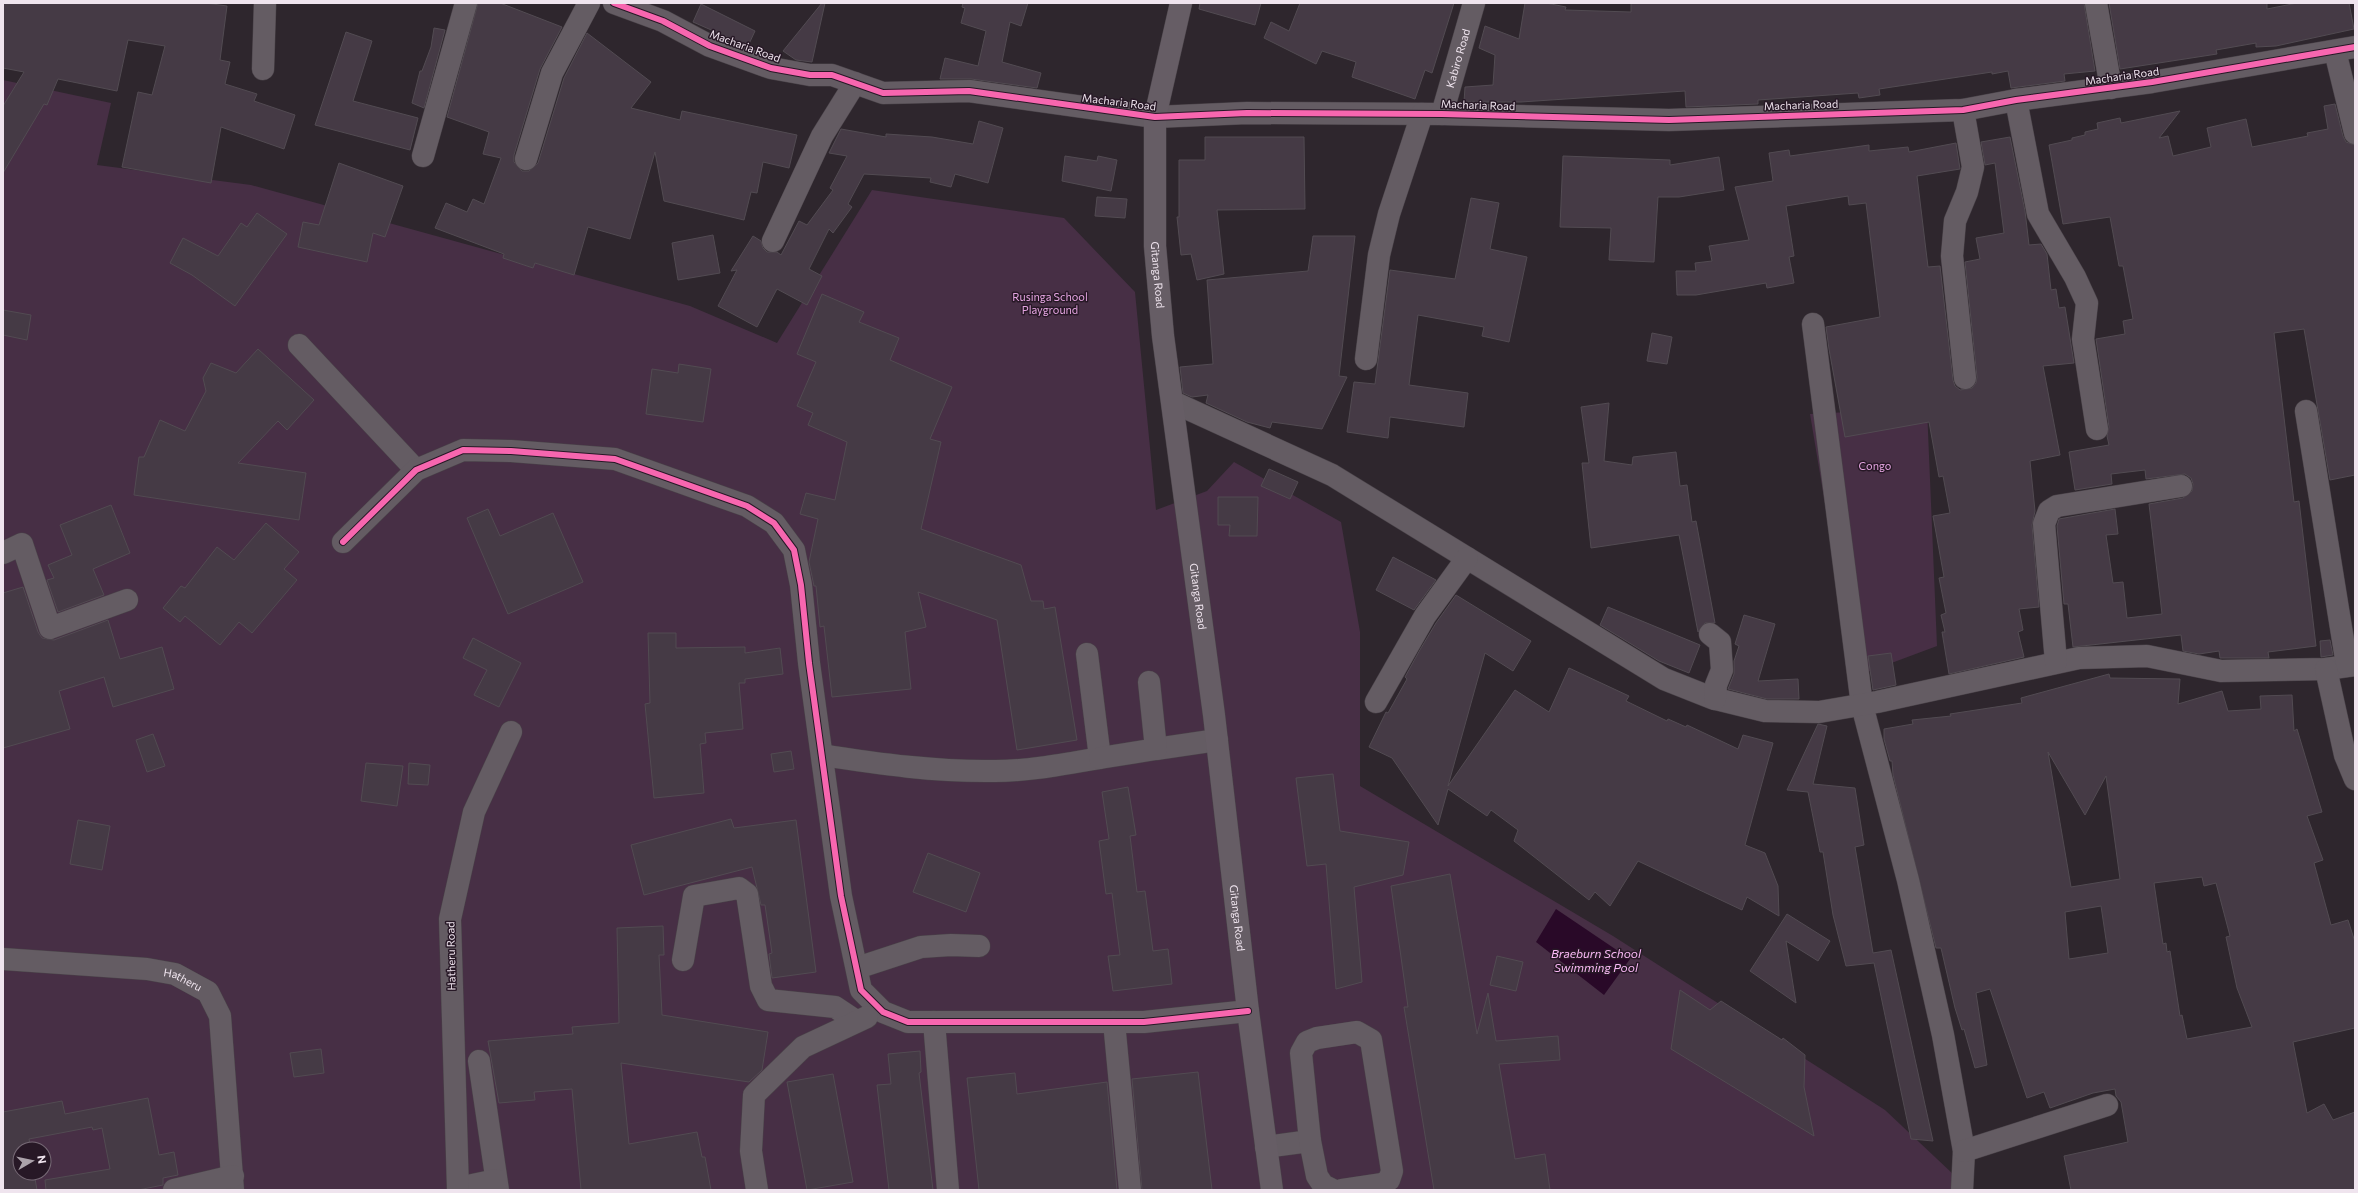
<svg xmlns="http://www.w3.org/2000/svg" width="2358" height="1193" viewBox="0 0 2358 1193" font-family="Commissioner,sans-serif">
<style>
.green{fill:#472f45;fill-rule:evenodd}
.water{fill:#290928}
.building{fill:#453a45;stroke:#524b52;fill-rule:evenodd}
.lines{fill:none;stroke-linecap:round;stroke-linejoin:round}
.minor-casing{stroke:#494248;stroke-width:23}
.major-casing{stroke:#494248;stroke-width:23}
.minor{stroke:#645c63;stroke-width:22}
.major{stroke:#665d65;stroke-width:22}
.cycleway-casing{stroke:#271826;stroke-width:8}
.cycleway{stroke:#f766af;stroke-width:6}
.labels{text-anchor:middle;stroke-width:3;stroke-linejoin:round;paint-order:stroke}
.street-label{font-size:11px;fill:#efe4ee;stroke:#271826}
.park-label{font-size:11px;fill:#e5a5e1;stroke:#271826}
.water-label{font-size:12px;font-style:italic;fill:#fab9f6;stroke:#271826}
</style>
<rect width="100%" height="100%" fill="#2e262d"/>
<path class="green" d="M 3,80 L 111,103 L 97,165 L 251,185 L 690,306 L 777,343 L 872,190 L 1064,218 L 1135,292 L 1156,510 L 1207,491 L 1234,462 L 1341,522 L 1360,632 L 1360,786 L 1613,936 L 1885,1110 L 1970,1190 L 3,1190 ZM 20,1149 L 44,1149 L 44,1173 L 20,1173 Z
M 1927,408 L 1937,646 L 1854,677 L 1810,414 Z"/>
<path class="water" d="M 1556,909 L 1630,959 L 1604,995 L 1536,942 Z"/>
<path class="building" d="M 3,3 L 205,3 L 227,6 L 220,60 L 230,62 L 225,84 L 257,94 L 254,101 L 295,115 L 284,149 L 221,127 L 211,183 L 122,167 L 138,92 L 152,95 L 165,46 L 128,40 L 117,91 L 58,79 L 47,105 L 44,104 L 3,173 L 3,106 L 24,72 L 3,68 Z
M 478,3 L 500,3 L 562,27 L 540,69 L 514,155 L 514,162 L 522,171 L 529,171 L 538,163 L 564,78 L 587,33 L 651,82 L 631,108 L 680,120 L 682,111 L 797,135 L 789,168 L 763,162 L 757,193 L 751,192 L 744,220 L 664,201 L 655,152 L 630,239 L 588,227 L 574,275 L 535,263 L 533,268 L 503,258 L 504,254 L 435,228 L 446,203 L 467,212 L 473,199 L 484,204 L 501,158 L 483,154 L 489,132 L 447,117 Z
M 822,3 L 825,3 L 812,62 L 796,60 L 783,51 Z
M 963,3 L 1028,3 L 1021,26 L 1010,22 L 1002,62 L 1041,73 L 1037,88 L 971,79 L 940,79 L 945,58 L 978,66 L 986,31 L 961,23 L 965,8 L 962,7 Z
M 1200,3 L 1261,3 L 1255,25 L 1199,9 Z
M 1300,3 L 1454,3 L 1432,73 L 1425,70 L 1415,99 L 1352,77 L 1356,62 L 1322,51 L 1316,64 L 1264,38 L 1271,22 L 1289,31 Z
M 1525,3 L 1546,3 L 1566,7 L 1565,10 L 1631,12 L 1631,3 L 2084,3 L 2095,71 L 2064,74 L 2065,81 L 2011,88 L 2008,71 L 1992,74 L 1992,72 L 1879,89 L 1880,95 L 1859,98 L 1858,93 L 1758,100 L 1758,104 L 1686,107 L 1685,91 L 1521,102 L 1464,102 L 1465,87 L 1493,85 L 1495,55 L 1479,48 L 1485,26 L 1519,39 Z
M 2109,3 L 2267,3 L 2267,9 L 2297,3 L 2349,3 L 2354,29 L 2276,46 L 2256,47 L 2256,43 L 2216,50 L 2217,54 L 2120,69 Z
M 701,4 L 755,31 L 748,46 L 693,22 Z
M 434,28 L 445,30 L 424,108 L 412,103 L 420,71 L 422,71 L 431,47 Z
M 346,32 L 372,41 L 353,101 L 418,118 L 410,150 L 315,125 Z
M 2335,104 L 2343,136 L 2346,142 L 2355,145 L 2355,475 L 2330,480 L 2304,329 L 2274,333 L 2294,502 L 2299,501 L 2316,646 L 2268,652 L 2269,658 L 2220,658 L 2219,651 L 2199,654 L 2183,651 L 2181,635 L 2073,647 L 2068,604 L 2064,604 L 2057,526 L 2059,519 L 2115,509 L 2118,534 L 2106,535 L 2113,583 L 2123,582 L 2127,618 L 2162,614 L 2149,504 L 2183,498 L 2192,491 L 2193,484 L 2191,478 L 2185,474 L 2146,479 L 2145,470 L 2111,474 L 2112,484 L 2075,490 L 2069,452 L 2109,445 L 2107,436 L 2109,427 L 2096,339 L 2125,334 L 2123,321 L 2133,319 L 2123,266 L 2119,266 L 2110,217 L 2063,224 L 2049,145 L 2072,140 L 2072,138 L 2085,135 L 2085,132 L 2098,129 L 2097,123 L 2120,118 L 2121,123 L 2180,111 L 2159,138 L 2168,136 L 2173,156 L 2211,147 L 2207,128 L 2246,119 L 2252,147 L 2308,136 L 2307,133 L 2328,129 L 2324,106 Z
M 979,121 L 1003,128 L 988,183 L 955,174 L 951,187 L 930,182 L 931,178 L 864,174 L 848,204 L 852,207 L 833,233 L 829,229 L 809,269 L 822,276 L 807,305 L 777,289 L 757,327 L 718,306 L 737,270 L 731,271 L 753,236 L 761,241 L 763,248 L 767,252 L 777,252 L 781,255 L 799,221 L 807,225 L 833,190 L 830,188 L 847,156 L 829,153 L 841,129 L 886,137 L 886,134 L 932,137 L 973,144 Z
M 1205,137 L 1304,137 L 1305,209 L 1217,210 L 1224,274 L 1197,280 L 1191,254 L 1181,255 L 1177,217 L 1179,217 L 1179,160 L 1205,160 Z
M 2010,137 L 2025,211 L 2029,245 L 2041,244 L 2047,254 L 2051,290 L 2056,289 L 2059,308 L 2065,307 L 2074,363 L 2043,366 L 2060,455 L 2030,461 L 2035,511 L 2032,525 L 2039,607 L 2019,609 L 2023,630 L 2018,632 L 2024,657 L 1949,674 L 1942,632 L 1945,632 L 1941,615 L 1946,613 L 1939,578 L 1944,577 L 1933,516 L 1950,513 L 1943,476 L 1939,477 L 1929,422 L 1845,437 L 1829,349 L 1826,327 L 1880,317 L 1866,203 L 1849,205 L 1848,196 L 1786,206 L 1794,256 L 1789,257 L 1794,283 L 1767,288 L 1766,283 L 1696,295 L 1677,295 L 1676,271 L 1696,271 L 1695,263 L 1712,261 L 1709,246 L 1749,240 L 1735,187 L 1773,181 L 1769,153 L 1789,150 L 1790,156 L 1869,145 L 1869,151 L 1908,147 L 1909,152 L 1956,143 L 1960,169 L 1917,176 L 1928,267 L 1940,266 L 1953,380 L 1955,386 L 1960,390 L 1972,388 L 1976,383 L 1977,377 L 1965,262 L 1980,259 L 1976,238 L 2004,233 L 1995,163 L 1985,165 L 1981,142 Z
M 1065,156 L 1097,161 L 1098,156 L 1117,160 L 1111,191 L 1062,181 Z
M 1563,156 L 1670,160 L 1670,165 L 1719,157 L 1724,190 L 1679,197 L 1658,197 L 1654,262 L 1609,260 L 1611,228 L 1560,227 Z
M 339,163 L 403,186 L 385,237 L 373,233 L 367,262 L 298,247 L 303,222 L 319,225 Z
M 1097,197 L 1127,199 L 1125,218 L 1095,216 Z
M 1471,198 L 1499,203 L 1490,249 L 1527,257 L 1509,342 L 1482,336 L 1484,327 L 1418,315 L 1409,385 L 1468,393 L 1464,427 L 1390,417 L 1388,438 L 1347,432 L 1354,382 L 1375,384 L 1390,270 L 1455,279 Z
M 257,213 L 287,234 L 235,306 L 192,275 L 170,263 L 183,238 L 218,256 L 241,223 L 247,227 Z
M 713,235 L 720,273 L 678,280 L 672,243 Z
M 1313,236 L 1355,236 L 1339,376 L 1347,377 L 1322,429 L 1272,422 L 1270,428 L 1247,422 L 1206,403 L 1208,395 L 1192,397 L 1183,393 L 1180,367 L 1213,364 L 1207,280 L 1308,271 Z
M 822,294 L 864,312 L 859,322 L 899,338 L 890,360 L 952,387 L 930,439 L 941,442 L 921,529 L 1021,565 L 1031,601 L 1043,601 L 1044,609 L 1055,607 L 1077,740 L 1017,750 L 997,620 L 918,592 L 926,627 L 905,632 L 911,689 L 832,697 L 824,626 L 820,627 L 816,586 L 814,586 L 809,562 L 818,519 L 800,514 L 806,493 L 835,500 L 847,442 L 808,425 L 813,413 L 797,406 L 816,362 L 797,354 Z
M 3,310 L 31,315 L 27,340 L 3,335 Z
M 1652,333 L 1672,337 L 1667,364 L 1647,361 Z
M 258,349 L 314,400 L 287,430 L 278,421 L 238,463 L 306,473 L 299,520 L 134,495 L 139,457 L 144,457 L 160,420 L 185,431 L 206,391 L 203,378 L 211,363 L 236,373 Z
M 679,364 L 711,369 L 703,422 L 646,414 L 652,369 L 678,373 Z
M 1609,403 L 1604,461 L 1632,465 L 1633,457 L 1676,452 L 1680,486 L 1687,485 L 1692,522 L 1696,521 L 1715,623 L 1705,623 L 1698,632 L 1679,535 L 1591,548 L 1582,463 L 1589,463 L 1581,407 Z
M 1269,469 L 1298,482 L 1290,499 L 1261,486 Z
M 1218,497 L 1258,497 L 1257,536 L 1229,536 L 1230,525 L 1218,525 Z
M 111,505 L 130,553 L 93,569 L 104,595 L 58,612 L 47,580 L 54,578 L 48,565 L 72,555 L 60,525 Z
M 488,509 L 500,536 L 553,513 L 583,582 L 508,614 L 467,518 Z
M 266,523 L 299,552 L 284,569 L 297,580 L 252,633 L 239,622 L 220,645 L 185,616 L 180,622 L 163,608 L 181,586 L 185,588 L 217,547 L 234,560 Z
M 1393,557 L 1436,580 L 1414,610 L 1376,590 Z
M 23,587 L 38,632 L 42,638 L 54,640 L 108,620 L 120,659 L 162,647 L 174,689 L 113,707 L 104,677 L 59,691 L 70,729 L 3,748 L 3,593 Z
M 1456,595 L 1531,641 L 1513,671 L 1485,653 L 1448,786 L 1515,690 L 1549,712 L 1569,668 L 1629,696 L 1626,701 L 1667,721 L 1668,719 L 1686,727 L 1687,725 L 1738,749 L 1743,735 L 1773,743 L 1745,845 L 1765,853 L 1778,886 L 1779,916 L 1747,897 L 1742,910 L 1638,861 L 1610,906 L 1595,892 L 1589,900 L 1514,841 L 1518,830 L 1491,810 L 1487,816 L 1448,789 L 1438,825 L 1392,758 L 1369,747 L 1386,712 L 1388,713 L 1407,679 L 1405,677 L 1421,648 L 1436,623 Z
M 1608,607 L 1700,645 L 1689,673 L 1659,661 L 1600,625 Z
M 1744,615 L 1775,624 L 1758,681 L 1798,679 L 1799,699 L 1767,699 L 1728,689 L 1734,674 L 1734,661 L 1739,646 L 1735,644 Z
M 648,633 L 676,633 L 676,648 L 745,647 L 745,653 L 780,648 L 783,674 L 745,679 L 745,683 L 739,683 L 743,729 L 705,733 L 706,743 L 700,744 L 704,793 L 654,798 L 645,704 L 650,703 Z
M 473,638 L 521,663 L 499,707 L 474,695 L 487,670 L 463,658 Z
M 2330,640 L 2333,655 L 2321,657 L 2320,641 Z
M 1891,653 L 1896,685 L 1873,690 L 1868,656 Z
M 2109,674 L 2110,678 L 2180,679 L 2178,704 L 2222,691 L 2228,711 L 2261,709 L 2260,696 L 2292,695 L 2294,731 L 2297,729 L 2322,812 L 2307,816 L 2323,860 L 2314,863 L 2331,925 L 2348,920 L 2355,942 L 2355,1028 L 2293,1042 L 2307,1113 L 2324,1104 L 2333,1120 L 2355,1112 L 2355,1190 L 2071,1190 L 2064,1156 L 2128,1142 L 2121,1102 L 2116,1096 L 2115,1089 L 2093,1093 L 2050,1108 L 2044,1092 L 2027,1098 L 1990,989 L 1976,993 L 1987,1065 L 1975,1068 L 1964,1029 L 1962,1030 L 1955,1008 L 1941,948 L 1936,948 L 1893,775 L 1892,761 L 1890,761 L 1884,739 L 1884,729 L 1913,724 L 1912,720 L 1951,716 L 1950,714 L 2022,703 L 2021,698 ZM 2048,752 L 2085,815 L 2106,776 L 2120,879 L 2071,887 ZM 2202,877 L 2204,886 L 2216,883 L 2230,936 L 2226,937 L 2237,988 L 2252,1027 L 2187,1039 L 2182,1015 L 2180,1016 L 2170,951 L 2167,952 L 2166,943 L 2163,944 L 2154,883 ZM 2101,906 L 2108,953 L 2069,959 L 2065,912 Z
M 1818,724 L 1827,726 L 1813,784 L 1855,788 L 1864,845 L 1855,847 L 1873,953 L 1891,950 L 1933,1141 L 1911,1139 L 1874,963 L 1846,966 L 1833,915 L 1823,852 L 1820,852 L 1808,792 L 1787,790 Z
M 153,734 L 165,766 L 147,772 L 136,740 Z
M 791,751 L 794,769 L 774,772 L 771,754 Z
M 366,763 L 403,766 L 397,806 L 361,801 Z
M 409,763 L 430,765 L 428,785 L 408,784 Z
M 1333,774 L 1340,831 L 1409,842 L 1403,875 L 1354,887 L 1362,982 L 1336,989 L 1326,864 L 1307,866 L 1296,778 Z
M 1128,787 L 1136,835 L 1130,836 L 1137,892 L 1145,891 L 1153,951 L 1168,949 L 1172,984 L 1113,991 L 1108,956 L 1120,955 L 1112,893 L 1106,894 L 1099,841 L 1109,839 L 1102,792 Z
M 731,819 L 734,828 L 796,820 L 816,972 L 772,978 L 769,954 L 772,953 L 765,905 L 761,905 L 752,867 L 644,895 L 631,845 Z
M 78,820 L 110,826 L 102,870 L 70,864 Z
M 928,853 L 980,873 L 966,912 L 913,892 Z
M 1450,874 L 1477,1034 L 1488,993 L 1496,1041 L 1558,1036 L 1560,1060 L 1499,1064 L 1515,1159 L 1545,1154 L 1550,1190 L 1434,1190 L 1404,1007 L 1408,1007 L 1391,886 Z
M 1787,914 L 1830,941 L 1818,961 L 1786,941 L 1796,1003 L 1750,971 Z
M 663,926 L 664,955 L 659,955 L 662,1015 L 768,1032 L 762,1070 L 749,1082 L 621,1063 L 629,1144 L 697,1132 L 702,1157 L 705,1157 L 711,1190 L 581,1190 L 572,1089 L 534,1092 L 535,1100 L 499,1103 L 488,1041 L 573,1034 L 572,1027 L 619,1023 L 617,928 Z
M 1497,956 L 1523,962 L 1516,991 L 1490,985 Z
M 1680,990 L 1710,1010 L 1721,1001 L 1782,1040 L 1783,1038 L 1805,1055 L 1804,1087 L 1814,1136 L 1671,1049 Z
M 321,1049 L 324,1073 L 294,1077 L 290,1053 Z
M 920,1051 L 921,1072 L 919,1073 L 933,1190 L 889,1190 L 877,1085 L 891,1084 L 888,1054 Z
M 1198,1072 L 1212,1190 L 1142,1190 L 1132,1079 Z
M 1015,1073 L 1017,1094 L 1107,1082 L 1117,1190 L 979,1190 L 967,1078 Z
M 833,1074 L 853,1182 L 807,1190 L 787,1082 Z
M 148,1098 L 159,1155 L 174,1152 L 178,1175 L 163,1178 L 163,1185 L 138,1190 L 46,1190 L 45,1180 L 110,1169 L 102,1128 L 93,1130 L 92,1127 L 29,1139 L 31,1149 L 20,1149 L 20,1173 L 34,1173 L 37,1190 L 3,1190 L 3,1112 L 62,1101 L 65,1114 Z"/>
<g class="lines">
<defs>
<g id="minor">
<path d="M 614,3 L 663,21 L 710,46 L 771,68 L 810,75 L 832,75 L 883,93 L 969,91 L 1155,117 L 1247,113 L 1442,114 L 1669,120 L 1963,110 L 2016,100 L 2152,82 L 2355,47"/>
<path d="M 2096,3 L 2111,88"/>
<path d="M 2335,51 L 2355,133"/>
<path d="M 263,69 L 265,3"/>
<path d="M 2016,100 L 2038,214 L 2075,277 L 2087,303 L 2083,339 L 2097,429"/>
<path d="M 1963,110 L 1973,167 L 1967,192 L 1955,221 L 1952,256 L 1965,378"/>
<path id="s1" d="M 1442,114 L 1474,3"/>
<path d="M 423,156 L 466,3"/>
<path d="M 526,159 L 552,73 L 589,3"/>
<path d="M 773,241 L 822,136 L 855,83"/>
<path d="M 1813,324 L 1862,705 L 1908,880 L 1943,1035 L 1964,1151 L 1962,1190"/>
<path d="M 299,345 L 416,470"/>
<path d="M 1366,359 L 1379,255 L 1389,214 L 1422,114"/>
<path d="M 1173,402 L 1332,475 L 1664,679 L 1712,698 L 1765,711 L 1819,712 L 1877,702 L 2079,658 L 2147,656 L 2221,671 L 2326,669 L 2355,665"/>
<path d="M 2306,411 L 2347,665"/>
<path d="M 343,542 L 416,470 L 463,450 L 511,451 L 615,459 L 747,506 L 774,523 L 794,550 L 801,585 L 809,663 L 841,896 L 861,990 L 883,1012 L 908,1022 L 1144,1022 L 1248,1011"/>
<path d="M 3,553 L 22,544 L 50,628 L 127,600"/>
<path d="M 1710,634 L 1720,642 L 1722,670 L 1716,685 L 1715,699"/>
<path d="M 2056,662 L 2044,524 L 2049,511 L 2057,506 L 2181,486"/>
<path d="M 2326,669 L 2345,755 L 2355,779"/>
<path d="M 1376,702 L 1425,616 L 1467,558"/>
<path d="M 1156,749 L 1217,740"/>
<path d="M 822,755 C 879,764 937,772 995,771 C 1030,771 1065,764 1100,758 L 1087,654"/>
<path d="M 1100,758 L 1156,749 L 1149,682"/>
<path id="s2" d="M 3,959 L 147,969 L 175,974 L 208,992 L 220,1016 L 233,1190"/>
<path d="M 683,960 L 694,896 L 739,888 L 747,894 L 761,986 L 768,1000 L 835,1007 L 856,1021"/>
<path d="M 857,968 L 921,947 L 951,945 L 979,946"/>
<path d="M 934,1022 L 948,1190"/>
<path d="M 1114,1022 L 1130,1190"/>
<path d="M 479,1061 L 498,1190"/>
<path d="M 1266,1147 L 1310,1141"/>
<path d="M 1964,1151 L 2107,1105"/>
<path d="M 458,1188 L 496,1180"/>
<path d="M 174,1190 L 233,1176"/>
<path d="M 458,1190 L 450,919 L 474,812 L 511,732"/>
<path d="M 757,1190 L 751,1151 L 754,1095 L 803,1047 L 867,1017"/>
<path d="M 1333,1190 L 1323,1185 L 1317,1176 L 1310,1141 L 1301,1053 L 1307,1042 L 1317,1038 L 1357,1032 L 1371,1040 L 1392,1171 L 1389,1180 L 1382,1184 L 1342,1190"/>
</g>
<g id="major">
<path id="s3" d="M 1181,3 L 1155,117 L 1155,246 L 1163,336 L 1214,715 L 1248,1011 L 1272,1190"/>
</g>
</defs>
<use href="#minor" class="minor-casing"/>
<use href="#major" class="major-casing"/>
<use href="#minor" class="minor"/>
<use href="#major" class="major"/>
<defs>
<path id="cycleway" d="M 614,3 L 663,21 L 710,46 L 771,68 L 810,75 L 832,75 L 883,93 L 969,91 L 1155,117 L 1247,113 L 1442,114 L 1669,120 L 1963,110 L 2016,100 L 2152,82 L 2355,47
M 343,542 L 416,470 L 463,450 L 511,451 L 615,459 L 747,506 L 774,523 L 794,550 L 801,585 L 809,663 L 841,896 L 861,990 L 883,1012 L 908,1022 L 1144,1022 L 1248,1011"/>
</defs>
<use href="#cycleway" class="cycleway-casing"/>
<use href="#cycleway" class="cycleway"/>
</g>
<g class="labels">
<g class="street-label">
<text transform="translate(745 46) rotate(20)" y="4">Macharia Road</text>
<text dy="4" stroke="none"><textPath href="#s1" startOffset="58">Kabiro Road</textPath></text>
<text transform="translate(2122 76) rotate(-8)" y="4">Macharia Road</text>
<text transform="translate(1119 102) rotate(7)" y="4">Macharia Road</text>
<text transform="translate(1478 105) rotate(2)" y="4">Macharia Road</text>
<text transform="translate(1801 105) rotate(-2)" y="4">Macharia Road</text>
<text dy="4" stroke="none"><textPath href="#s3" startOffset="275">Gitanga Road</textPath></text>
<text dy="4" stroke="none"><textPath href="#s3" startOffset="599">Gitanga Road</textPath></text>
<text dy="4" stroke="none"><textPath href="#s3" startOffset="923">Gitanga Road</textPath></text>
<text transform="translate(451 956) rotate(-91)" y="4">Hatheru Road</text>
<text dy="4" stroke="none"><textPath href="#s2" startOffset="182">Hatheru</textPath></text>
</g>
<g class="park-label">
<text x="1050" y="301">Rusinga School<tspan x="1050" dy="13">Playground</tspan></text>
<text x="1875" y="470">Congo</text>
</g>
<g class="water-label">
<text x="1596" y="958">Braeburn School<tspan x="1596" dy="14">Swimming Pool</tspan></text>
</g>
</g>
<rect width="2358" height="1193" fill="none" stroke="#efe4ee" stroke-width="8"/>
<g transform="translate(32 1161) rotate(81)"><circle r="19" fill="#271826" stroke="#776a76"/>
<path d="M0-3L7 15L0 10L-7 15Z" fill="#aba2aa"/>
<text y="-6" font-size="11" font-weight="bold" text-anchor="middle" fill="#efe4ee">N</text>
</g>
</svg>
